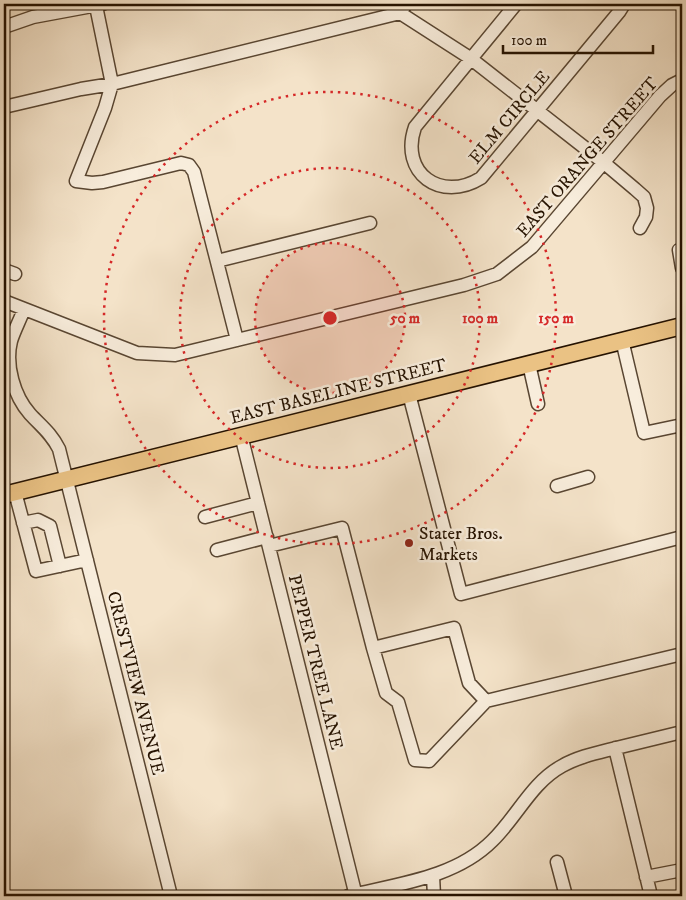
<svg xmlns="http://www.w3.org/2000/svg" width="686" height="900" viewBox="0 0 686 900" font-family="'IM FELL DW Pica',serif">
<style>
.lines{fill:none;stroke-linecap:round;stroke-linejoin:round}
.minor-casing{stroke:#594632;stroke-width:15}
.major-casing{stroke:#251200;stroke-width:19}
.minor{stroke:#f8eddc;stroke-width:12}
.major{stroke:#eac284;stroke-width:16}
.ring{fill:none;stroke:#d62828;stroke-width:2.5;stroke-dasharray:2.5 5}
.poi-dot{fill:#8f2418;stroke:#f8eddc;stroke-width:2}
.labels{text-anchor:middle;stroke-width:5;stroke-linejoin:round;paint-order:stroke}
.street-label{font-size:18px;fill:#251200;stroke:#f8eddc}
.poi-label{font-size:18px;fill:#251200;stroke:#f8eddc;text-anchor:start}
.centre{fill:#d62828;stroke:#f8eddc;stroke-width:2.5}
.ring-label{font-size:15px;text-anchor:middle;font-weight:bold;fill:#d62828;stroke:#f8eddc;stroke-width:5;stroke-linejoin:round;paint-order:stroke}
</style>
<rect width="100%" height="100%" fill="#f4e3c9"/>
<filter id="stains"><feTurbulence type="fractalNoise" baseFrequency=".004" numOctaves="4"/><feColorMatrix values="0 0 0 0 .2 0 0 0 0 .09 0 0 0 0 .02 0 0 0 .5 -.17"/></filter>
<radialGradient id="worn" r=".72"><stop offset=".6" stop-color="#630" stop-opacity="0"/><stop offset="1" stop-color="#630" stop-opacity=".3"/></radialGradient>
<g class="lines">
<defs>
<path id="minor" d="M 516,4 L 415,127 C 399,173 441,203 481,178 L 619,12 L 624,4
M 96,6 L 112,84 L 105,108 L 76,181 L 92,183 L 103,182 L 181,163 L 189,165 L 194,172 L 237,340
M 400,13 L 470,58 L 603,162 L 635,189 L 644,197 L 647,208 L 646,217 L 640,228
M 4,27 L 33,17 L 103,4
M 4,107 L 81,89 L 112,84 L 400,13 L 406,4
M 682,249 L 679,250 L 682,268
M 217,261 L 370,223
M 4,270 L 15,274
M 4,301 L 137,353 L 175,355 L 464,285 L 497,274 L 532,247 L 660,96 L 672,85 L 682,80
M 24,309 C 20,320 14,331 11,341 C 5,365 14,396 30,414 C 41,426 51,433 59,449 L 171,896
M 622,340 L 644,433 L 682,425
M 529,364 L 538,404
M 409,394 L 461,594 L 682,537
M 241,435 L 356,896
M 557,486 L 588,477
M 15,492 L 36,571 L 87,560
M 205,517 L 258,503
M 23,523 L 38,520 L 50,526 L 60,566
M 269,546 L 342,528 L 373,648
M 217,550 L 267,537
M 486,701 L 469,683 L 454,628 L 373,648 L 386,693 L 398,702 L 415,760 L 429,761 L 486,701 L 682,654
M 615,748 L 651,896
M 557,862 L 566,896
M 433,876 L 434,896
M 646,877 L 682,870
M 348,896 C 397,884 455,878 492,841 C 517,817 531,783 562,766 C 576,758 592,754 608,750 C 633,744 658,738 682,732"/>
<path id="major" d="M 4,495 L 682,326"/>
</defs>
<use href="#minor" class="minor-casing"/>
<use href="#major" class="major-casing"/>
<use href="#minor" class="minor"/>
<use href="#major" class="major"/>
</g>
<circle cx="330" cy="318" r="75" fill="#d62828" fill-opacity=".12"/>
<g class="ring">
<circle cx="330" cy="318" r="75"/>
<circle cx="330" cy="318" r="150"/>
<circle cx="330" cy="318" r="226"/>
</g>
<circle class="poi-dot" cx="409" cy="543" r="5"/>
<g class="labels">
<g class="street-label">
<text transform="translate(509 117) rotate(-50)" y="6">ELM CIRCLE</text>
<text transform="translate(587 157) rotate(-49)" y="6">EAST ORANGE STREET</text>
<text transform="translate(338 391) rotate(-14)" y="6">EAST BASELINE STREET</text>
<text transform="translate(316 662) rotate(76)" y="6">PEPPER TREE LANE</text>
<text transform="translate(136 683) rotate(76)" y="6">CRESTVIEW AVENUE</text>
</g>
<g class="poi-label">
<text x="419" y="539">Stater Bros.<tspan x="419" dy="21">Markets</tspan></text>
</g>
</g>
<circle cx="330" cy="318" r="8" class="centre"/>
<g class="ring-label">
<text x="405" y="323">50 m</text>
<text x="480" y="323">100 m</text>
<text x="556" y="323">150 m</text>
</g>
<rect width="686" height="900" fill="none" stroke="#f4e3c9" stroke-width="20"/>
<rect x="5" y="5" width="676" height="890" fill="none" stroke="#251200" stroke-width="2.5"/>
<rect x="10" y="10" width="666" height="880" fill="none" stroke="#251200"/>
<path d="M503 45v8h150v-8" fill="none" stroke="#251200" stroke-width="2.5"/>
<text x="511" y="45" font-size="15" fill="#251200" stroke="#f8eddc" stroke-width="4" paint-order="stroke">100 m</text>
<rect width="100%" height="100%" filter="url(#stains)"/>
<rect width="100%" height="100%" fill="url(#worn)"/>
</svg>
